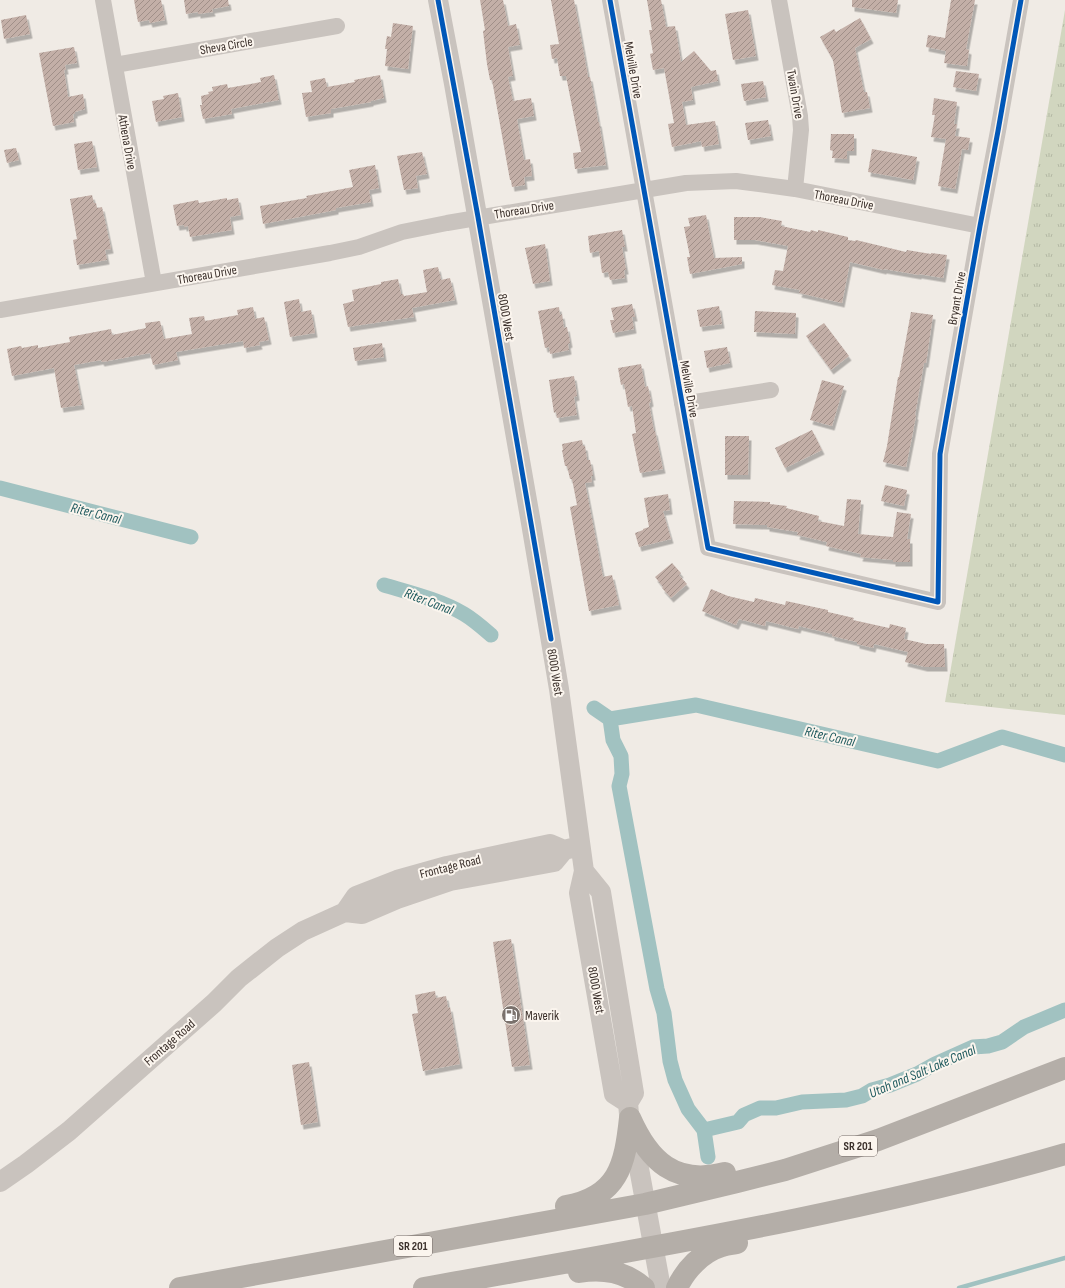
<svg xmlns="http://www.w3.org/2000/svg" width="1065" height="1288" viewBox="0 0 1065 1288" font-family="'Sofia Sans Condensed',sans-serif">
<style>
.grass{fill:url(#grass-tufts)}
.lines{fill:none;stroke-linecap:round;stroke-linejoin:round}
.stream{stroke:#a1c2c1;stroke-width:4.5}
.canal{stroke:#a1c2c1;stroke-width:15}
.building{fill:url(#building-hatch);filter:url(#shadow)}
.minor{stroke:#c9c3be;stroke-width:16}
.tertiary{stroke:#c9c3be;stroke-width:20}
.trunk{stroke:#b4aea8;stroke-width:22}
.cycleway-casing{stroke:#fbf5ee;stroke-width:8}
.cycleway{stroke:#0057b8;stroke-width:5}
.labels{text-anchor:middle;stroke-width:4;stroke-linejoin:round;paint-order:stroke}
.shield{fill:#fbf5ee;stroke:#756b66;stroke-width:1}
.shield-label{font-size:12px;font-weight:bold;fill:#3b302b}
.street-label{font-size:13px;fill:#3b302b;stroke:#fbf5ee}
.poi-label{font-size:13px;fill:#3b302b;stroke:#fbf5ee;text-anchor:start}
.water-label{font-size:14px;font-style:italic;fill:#1f5a5e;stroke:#fbf5ee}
</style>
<defs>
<pattern id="grass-tufts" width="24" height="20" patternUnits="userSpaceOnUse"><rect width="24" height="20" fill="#d1d6bf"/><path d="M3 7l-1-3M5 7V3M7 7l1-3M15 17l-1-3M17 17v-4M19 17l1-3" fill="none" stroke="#b4b8a4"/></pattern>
<pattern id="building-hatch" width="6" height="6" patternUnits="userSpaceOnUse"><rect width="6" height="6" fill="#c3afa7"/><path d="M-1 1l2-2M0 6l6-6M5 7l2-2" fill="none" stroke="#a08f88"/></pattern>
<filter id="shadow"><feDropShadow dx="2.5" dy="4.5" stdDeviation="0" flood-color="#0004"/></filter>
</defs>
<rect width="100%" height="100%" fill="#f0ebe5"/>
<path class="grass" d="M 1065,10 L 1065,715 L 945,702 Z"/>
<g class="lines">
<path class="stream" d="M 959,1288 L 1065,1258"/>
<path class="canal" d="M 0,488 L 191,537
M 384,585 C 411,593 440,600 464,614 C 474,620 483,628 491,635
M 594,708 L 610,719 L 696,705 L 938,761 L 1002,737 L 1065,755
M 610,719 L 613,740 L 621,756 L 622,774 L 619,786 L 657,989 L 664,1013 L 670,1061 L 675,1080 L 688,1109 L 704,1130 L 708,1157
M 704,1130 L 738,1122 L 744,1115 L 760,1108 L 776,1108 L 802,1102 L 846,1100 L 862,1096 L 872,1090 L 890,1085 L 917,1074 L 935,1064 L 973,1047 L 988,1046 L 1002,1042 L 1024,1027 L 1065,1010"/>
</g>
<path class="building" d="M 134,0 L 161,0 L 165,20 L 150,23 L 149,20 L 138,22 Z
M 184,0 L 228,0 L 229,6 L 212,9 L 213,12 L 198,14 L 198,12 L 186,14 Z
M 480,0 L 503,0 L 508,26 L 516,24 L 520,45 L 508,47 L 513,76 L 508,77 L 513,101 L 531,98 L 534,116 L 517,119 L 524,160 L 530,159 L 532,176 L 524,177 L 525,185 L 512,187 L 511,180 L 510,180 L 492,80 L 490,80 L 487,64 L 483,31 L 485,30 Z
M 551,0 L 574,0 L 588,77 L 590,77 L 597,115 L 598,122 L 599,122 L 606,165 L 575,169 L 573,153 L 581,152 L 566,76 L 560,76 L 557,58 L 552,59 L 550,45 L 559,44 Z
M 647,0 L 661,0 L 666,27 L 675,26 L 681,62 L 694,51 L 711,71 L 716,70 L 718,81 L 691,87 L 693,100 L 682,102 L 686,125 L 715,121 L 719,144 L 702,147 L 701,141 L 672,147 L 668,124 L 674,123 L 664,68 L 653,70 L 650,54 L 653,53 L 649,30 L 652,30 Z
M 852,0 L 898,0 L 896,13 L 852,7 Z
M 951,0 L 975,0 L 966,49 L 969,50 L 967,66 L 944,63 L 946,51 L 926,47 L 928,35 L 945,38 Z
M 748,10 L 756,56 L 733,60 L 725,14 Z
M 26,15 L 30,34 L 4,39 L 1,20 Z
M 860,18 L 871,39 L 855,48 L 864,92 L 867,92 L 870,108 L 842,113 L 833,60 L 820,37 L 834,29 L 836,32 Z
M 393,23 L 413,26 L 408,69 L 385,66 L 387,49 L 385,49 L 387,36 L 391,37 Z
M 74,47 L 77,63 L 65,65 L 66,70 L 64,70 L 68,97 L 83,94 L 85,109 L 75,112 L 75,114 L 73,114 L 74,122 L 53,126 L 39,53 Z
M 956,71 L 979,74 L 976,91 L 953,87 Z
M 274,75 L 279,100 L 231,109 L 232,114 L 203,119 L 200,105 L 202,105 L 201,96 L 209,94 L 208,92 L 213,91 L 212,87 L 227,84 L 228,88 L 261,82 L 260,78 Z
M 380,75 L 384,98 L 371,101 L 371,102 L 331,109 L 331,113 L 306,117 L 302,93 L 312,92 L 310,81 L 325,78 L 327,87 L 355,82 L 354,80 Z
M 763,81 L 766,97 L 744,101 L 741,84 Z
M 178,93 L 182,117 L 156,122 L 152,101 L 164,99 L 163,96 Z
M 934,98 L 957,102 L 954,124 L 957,124 L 955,136 L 970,138 L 968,150 L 962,149 L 955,189 L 938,186 L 946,139 L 931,137 L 935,115 L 932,115 Z
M 768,120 L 771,136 L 748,140 L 745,123 Z
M 831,134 L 854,134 L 854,151 L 847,151 L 847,159 L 832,158 L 833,151 L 830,150 Z
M 92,141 L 97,167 L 78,170 L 74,144 Z
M 16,148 L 19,160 L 7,163 L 4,150 Z
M 872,149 L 917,157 L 913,180 L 868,172 Z
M 422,152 L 427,174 L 416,176 L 418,188 L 404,190 L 397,156 Z
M 375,165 L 379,188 L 369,190 L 371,202 L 336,208 L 336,210 L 263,224 L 260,206 L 307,198 L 306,196 L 353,187 L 349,170 Z
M 92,195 L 94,203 L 96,203 L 97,208 L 102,207 L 111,249 L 105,250 L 107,260 L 77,265 L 73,240 L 77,239 L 70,199 Z
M 227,198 L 227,200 L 238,198 L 241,215 L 230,217 L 232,230 L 190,237 L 188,226 L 184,227 L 184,225 L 177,226 L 173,205 L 198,200 L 199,203 Z
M 706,215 L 714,258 L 742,257 L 742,264 L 690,274 L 687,257 L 690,257 L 684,227 L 690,226 L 688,218 Z
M 734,217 L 759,217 L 782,221 L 781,226 L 810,232 L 811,230 L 818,232 L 818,230 L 848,237 L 848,240 L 855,241 L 856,240 L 906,252 L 907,250 L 931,254 L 931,253 L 947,255 L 943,278 L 919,274 L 919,275 L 884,269 L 884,270 L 850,262 L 842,303 L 799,293 L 800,290 L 772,285 L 775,270 L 783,271 L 788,246 L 755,240 L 734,240 Z
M 622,230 L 625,247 L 622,247 L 626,270 L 624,270 L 625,278 L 610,280 L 608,272 L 602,273 L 599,251 L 590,253 L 588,236 Z
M 545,244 L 550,281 L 533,284 L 525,248 Z
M 438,267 L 441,280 L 450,278 L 455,300 L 412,308 L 414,317 L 348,327 L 343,304 L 354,301 L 352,290 L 381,284 L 381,282 L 398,279 L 401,294 L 403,294 L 404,296 L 427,292 L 423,270 Z
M 299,299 L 301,312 L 311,310 L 315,333 L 290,337 L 284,302 Z
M 632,304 L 635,317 L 632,317 L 634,329 L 613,333 L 610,320 L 614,320 L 611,308 Z
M 719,306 L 722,324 L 700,327 L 697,310 Z
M 253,307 L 255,319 L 264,317 L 269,340 L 259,342 L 260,345 L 244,348 L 243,341 L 176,352 L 178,360 L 153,365 L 150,353 L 102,362 L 101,360 L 74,365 L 82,405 L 61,408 L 54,368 L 12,376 L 7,349 L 21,346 L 22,348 L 38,345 L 38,348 L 70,342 L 69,337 L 111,329 L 112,335 L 146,328 L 145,323 L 160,321 L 164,339 L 192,334 L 189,318 L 204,316 L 205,321 L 238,315 L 237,310 Z
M 559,307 L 560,315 L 562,314 L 564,328 L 567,327 L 570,343 L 568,344 L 569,350 L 550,354 L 549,347 L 545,348 L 538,311 Z
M 755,311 L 796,313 L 795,334 L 754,332 Z
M 911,312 L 933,315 L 926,363 L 924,363 L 915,415 L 916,415 L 913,432 L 906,467 L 883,462 L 887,446 L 898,377 L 899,377 Z
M 824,323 L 849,356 L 831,370 L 806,336 Z
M 382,343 L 384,357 L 355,361 L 353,348 Z
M 727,347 L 730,363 L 707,368 L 704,351 Z
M 641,364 L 645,387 L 648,386 L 651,402 L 649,403 L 654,431 L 655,431 L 663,469 L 640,473 L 632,434 L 636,433 L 632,406 L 628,407 L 624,384 L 621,385 L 618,368 Z
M 574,376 L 577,396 L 574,397 L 577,415 L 557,418 L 556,412 L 554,413 L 549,380 Z
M 822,380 L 844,386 L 832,426 L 810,420 Z
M 812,430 L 822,450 L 785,468 L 775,448 Z
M 725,436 L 749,436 L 748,475 L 725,475 Z
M 582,440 L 583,446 L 585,446 L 587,460 L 590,460 L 593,476 L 591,476 L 592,482 L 585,483 L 603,577 L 612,575 L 619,605 L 589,611 L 570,507 L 577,505 L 572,479 L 570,479 L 567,466 L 565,466 L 562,450 L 563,450 L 562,444 Z
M 885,485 L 907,490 L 904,506 L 881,501 Z
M 668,494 L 670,510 L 663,511 L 671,539 L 639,547 L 635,533 L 643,530 L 643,529 L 649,527 L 644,498 Z
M 847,499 L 861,500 L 858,534 L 893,537 L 897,512 L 911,514 L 907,539 L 910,539 L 910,562 L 893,562 L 893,560 L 860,557 L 861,554 L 826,546 L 827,542 L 797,535 L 798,532 L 767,527 L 767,525 L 733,524 L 734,501 L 770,502 L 770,504 L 787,506 L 786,508 L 819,516 L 818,521 L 844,526 Z
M 672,563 L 681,573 L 679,575 L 687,584 L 671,598 L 662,588 L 663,587 L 655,577 Z
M 711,589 L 728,596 L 754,602 L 755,598 L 785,605 L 786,601 L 828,610 L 828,612 L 854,618 L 853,620 L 889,628 L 890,624 L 906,628 L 904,639 L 926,644 L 944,644 L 945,667 L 925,667 L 905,662 L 908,652 L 874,644 L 873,648 L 857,644 L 857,642 L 832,636 L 832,634 L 799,626 L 798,629 L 766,621 L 765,626 L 739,619 L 736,625 L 702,611 Z
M 511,939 L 530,1065 L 512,1067 L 493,942 Z
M 435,991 L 436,998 L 446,996 L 448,1008 L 450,1007 L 460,1064 L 423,1071 L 412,1014 L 418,1013 L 415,995 Z
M 309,1062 L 318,1122 L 301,1125 L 292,1065 Z"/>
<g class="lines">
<path class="minor" d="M 103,0 L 154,283
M 610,0 L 708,548 L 938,602 L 940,454 L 980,226 L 998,131 L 1021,0
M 779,0 L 800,116 L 801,130 L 795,189
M 115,65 L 337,26
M 0,310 L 330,253 L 359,247 L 402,232 L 447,223 L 686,183 L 736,181 L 795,189 L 980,226
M 682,404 L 771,390"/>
<path class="tertiary" d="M 438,0 L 454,84 L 531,523 L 559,689 L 584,871 L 579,893 L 614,1094 L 628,1103
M 584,871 L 601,892 L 634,1093 L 628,1103 L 629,1114 L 661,1288
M 345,912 L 362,914 L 397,899 L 450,881 L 554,862 L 564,850
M 0,1182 L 26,1164 L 69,1131 L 214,1003 L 239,978 L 277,948 L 303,931 L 345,912 L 356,896 L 397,880 L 447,866 L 550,844 L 564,850 L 580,846"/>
<path class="trunk" d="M 630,1118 C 649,1161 675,1186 725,1173
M 566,1206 C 618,1197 625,1165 630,1118
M 579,1272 C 603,1268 625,1271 644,1288
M 180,1288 L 645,1204 L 737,1182 L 785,1170 L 878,1140 L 1065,1068
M 424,1288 C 639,1249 855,1215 1065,1154
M 677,1288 C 685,1270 702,1252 722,1246 C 727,1244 732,1244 737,1243"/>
<defs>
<path id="cycleway" d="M 438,0 L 478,217 L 551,639
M 610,0 L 708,548 L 938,602 L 940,454 L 980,226 L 998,131 L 1021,0"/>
</defs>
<use href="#cycleway" class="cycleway-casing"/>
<use href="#cycleway" class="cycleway"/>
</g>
<defs>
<symbol id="fuel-disc" viewBox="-11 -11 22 22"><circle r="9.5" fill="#7a716c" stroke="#fbf5ee"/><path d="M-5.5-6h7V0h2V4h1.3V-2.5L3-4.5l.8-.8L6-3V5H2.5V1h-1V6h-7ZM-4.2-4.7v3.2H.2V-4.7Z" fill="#fff"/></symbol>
</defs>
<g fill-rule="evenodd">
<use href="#fuel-disc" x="500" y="1004" width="22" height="22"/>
</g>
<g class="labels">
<g class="shield">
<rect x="839" y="1136" width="38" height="20" rx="3"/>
<rect x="394" y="1236" width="38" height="20" rx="3"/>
</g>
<g class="shield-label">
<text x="858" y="1150">SR 201</text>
<text x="413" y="1250">SR 201</text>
</g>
<g class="street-label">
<text transform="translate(226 45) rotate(-10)" y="5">Sheva Circle</text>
<text transform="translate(634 70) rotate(80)" y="5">Melville Drive</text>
<text transform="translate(796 94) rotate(80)" y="5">Twain Drive</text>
<text transform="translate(128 142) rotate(80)" y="5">Athena Drive</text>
<text transform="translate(844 199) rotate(11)" y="5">Thoreau Drive</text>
<text transform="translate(524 209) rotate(-9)" y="5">Thoreau Drive</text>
<text transform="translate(207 274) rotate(-10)" y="5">Thoreau Drive</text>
<text transform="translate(956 298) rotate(-80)" y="5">Bryant Drive</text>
<text transform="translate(507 317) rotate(80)" y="5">8000 West</text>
<text transform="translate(690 389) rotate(80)" y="5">Melville Drive</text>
<text transform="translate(556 672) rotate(81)" y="5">8000 West</text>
<text transform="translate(450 866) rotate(-14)" y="5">Frontage Road</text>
<text transform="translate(597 990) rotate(80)" y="5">8000 West</text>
<text transform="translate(169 1042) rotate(-41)" y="5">Frontage Road</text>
</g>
<g class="poi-label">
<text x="525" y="1020">Maverik</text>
</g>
<g class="water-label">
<text transform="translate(96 513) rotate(14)" y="5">Riter Canal</text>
<text transform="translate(429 601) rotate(21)" y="5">Riter Canal</text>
<text transform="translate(830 736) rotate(13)" y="5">Riter Canal</text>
<text transform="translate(922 1071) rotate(-23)" y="5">Utah and Salt Lake Canal</text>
</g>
</g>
</svg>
